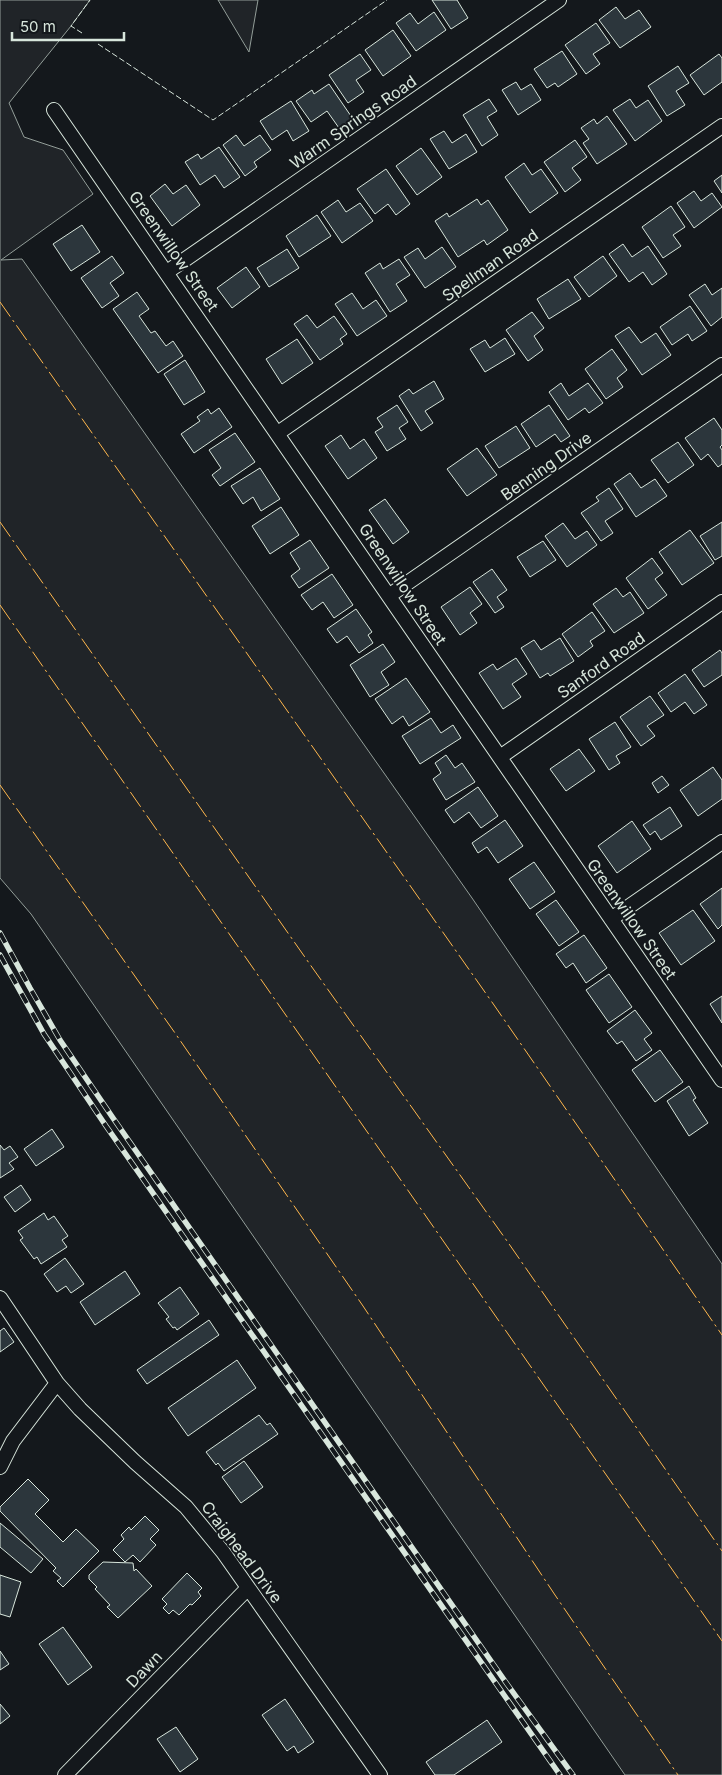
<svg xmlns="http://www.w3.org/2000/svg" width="722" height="1775" viewBox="0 0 722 1775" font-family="Inter,sans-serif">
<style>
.green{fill:#202428;stroke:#939e99}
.building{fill:#2c363c;stroke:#d8e6dc}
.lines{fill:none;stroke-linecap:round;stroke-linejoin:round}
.street-casing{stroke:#d8e6dc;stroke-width:16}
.street{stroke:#14181c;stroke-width:14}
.rail-casing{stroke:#d8e6dc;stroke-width:5.5}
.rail{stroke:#14181c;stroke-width:4;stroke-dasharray:11;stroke-linecap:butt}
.fence{stroke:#d8e6dc;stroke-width:1;stroke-dasharray:6 2.5;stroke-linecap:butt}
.power{stroke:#ffb74d;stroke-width:1;stroke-dasharray:18 4 2.5 4;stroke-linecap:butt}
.labels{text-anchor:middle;stroke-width:4;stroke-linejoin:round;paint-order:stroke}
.street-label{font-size:16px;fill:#d8e6dc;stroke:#14181c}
</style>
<rect width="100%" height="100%" fill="#14181c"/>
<path class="green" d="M 0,0 L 90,0 L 71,26 L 9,103 L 24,137 L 63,150 L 93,194 L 1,260 L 22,259 L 472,898 L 722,1264 L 722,1775 L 625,1775 L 31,914 L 0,878 Z
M 218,0 L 258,0 L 249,52 Z"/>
<path class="building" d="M 432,0 L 457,0 L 468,18 L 451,29 Z
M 616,7 L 625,19 L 639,10 L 651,27 L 620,48 L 599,20 Z
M 434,12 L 446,30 L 416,51 L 396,23 L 410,13 L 418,24 Z
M 596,23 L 610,43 L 593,54 L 600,64 L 586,74 L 565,45 Z
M 393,30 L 411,56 L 383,76 L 365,50 Z
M 562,51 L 577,74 L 558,87 L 555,83 L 547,88 L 534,69 Z
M 360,54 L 371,70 L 356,80 L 364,92 L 348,103 L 329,75 Z
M 719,54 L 722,58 L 722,82 L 704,95 L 690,75 Z
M 678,66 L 689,83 L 676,91 L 685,105 L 667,116 L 648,86 Z
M 516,82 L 521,90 L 531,84 L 541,100 L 518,115 L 502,90 Z
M 329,84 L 353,119 L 339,128 L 327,111 L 311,122 L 296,101 L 312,90 L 314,94 Z
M 489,99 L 497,111 L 487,117 L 498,135 L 482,146 L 463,115 Z
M 630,99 L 636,108 L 648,100 L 662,121 L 635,141 L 613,110 Z
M 291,101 L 309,131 L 293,141 L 287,130 L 272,140 L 260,121 Z
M 607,116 L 627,144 L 597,164 L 583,143 L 589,139 L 581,128 L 594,119 L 597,124 Z
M 444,131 L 452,143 L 466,134 L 477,152 L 449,169 L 430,139 Z
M 236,135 L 244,146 L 260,135 L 271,150 L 254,162 L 257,167 L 245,176 L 223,145 Z
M 575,140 L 587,157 L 572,168 L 581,180 L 565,192 L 544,162 Z
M 219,147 L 240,177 L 224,188 L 215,175 L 200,185 L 185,162 L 198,154 L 201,159 Z
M 421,148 L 442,177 L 417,195 L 396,166 Z
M 524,163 L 532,175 L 541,169 L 558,193 L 530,213 L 505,177 Z
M 386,169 L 410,204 L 396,215 L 388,204 L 375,214 L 357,189 Z
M 722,175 L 722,193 L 714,181 Z
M 165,184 L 173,194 L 186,185 L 200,205 L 172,226 L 150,196 Z
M 694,191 L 701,201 L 712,193 L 722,207 L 694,228 L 677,203 Z
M 477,199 L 481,205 L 488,200 L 508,230 L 487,245 L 484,240 L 458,257 L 435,221 L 447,213 L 449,217 Z
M 338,200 L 346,212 L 360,203 L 373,221 L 342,243 L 321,212 Z
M 671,206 L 685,227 L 673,235 L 681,246 L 663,258 L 642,227 Z
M 317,215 L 331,236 L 299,257 L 286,236 Z
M 82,225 L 100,252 L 71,271 L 53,244 Z
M 623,244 L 632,257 L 648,246 L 667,274 L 652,285 L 643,272 L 629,282 L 609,254 Z
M 442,247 L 456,267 L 425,288 L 404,257 L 418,248 L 425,259 Z
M 287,249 L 299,268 L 269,287 L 257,268 Z
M 112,256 L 124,273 L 110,283 L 119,296 L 102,308 L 81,278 Z
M 603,256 L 617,276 L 589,297 L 574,277 Z
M 399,259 L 410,275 L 396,284 L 407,301 L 390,312 L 365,273 L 380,263 L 383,269 Z
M 246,267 L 260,287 L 232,308 L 217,288 Z
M 568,279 L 581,299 L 549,319 L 537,299 Z
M 705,284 L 712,295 L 722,288 L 722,317 L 711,326 L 689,295 Z
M 137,292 L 149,309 L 139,316 L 151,333 L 155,331 L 166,346 L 173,341 L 183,356 L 158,373 L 113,309 Z
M 352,293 L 363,309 L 376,300 L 387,316 L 357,336 L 335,304 Z
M 690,306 L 707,331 L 692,341 L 688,334 L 672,345 L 660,327 Z
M 532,312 L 544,328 L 534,336 L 543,350 L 528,361 L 506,330 Z
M 307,315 L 317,328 L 334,316 L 347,334 L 340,339 L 343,344 L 320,360 L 294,324 Z
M 629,327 L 641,343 L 656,333 L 671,355 L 642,375 L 615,336 Z
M 505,338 L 515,354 L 485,372 L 470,349 L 485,340 L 490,348 Z
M 297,339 L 313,363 L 282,384 L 266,359 Z
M 612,349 L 627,370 L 617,378 L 623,387 L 606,399 L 585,369 Z
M 185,360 L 205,392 L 184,405 L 164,374 Z
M 434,381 L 444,399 L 425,411 L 433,423 L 421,431 L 399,396 L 409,389 L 413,394 Z
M 561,383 L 569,396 L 588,383 L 603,403 L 589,413 L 585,408 L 568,420 L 549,392 Z
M 397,405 L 408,422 L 399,428 L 406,439 L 387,451 L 375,432 L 383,427 L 377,418 Z
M 549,405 L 570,436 L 561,442 L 555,434 L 536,447 L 521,424 Z
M 219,408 L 232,427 L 194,453 L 181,434 L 200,421 L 197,417 L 208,409 L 211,414 Z
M 714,418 L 722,430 L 722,445 L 720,447 L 722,450 L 722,464 L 718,467 L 708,454 L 701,460 L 685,438 Z
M 516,426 L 530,448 L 499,468 L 485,446 Z
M 235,433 L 255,462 L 220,486 L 212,475 L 221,468 L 209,450 Z
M 341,435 L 350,449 L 364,439 L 377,458 L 348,479 L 325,446 Z
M 678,442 L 694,465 L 668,483 L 651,460 Z
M 477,448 L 497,475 L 467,496 L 447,469 Z
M 260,468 L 280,499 L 261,511 L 253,497 L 243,504 L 231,486 Z
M 630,473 L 641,488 L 655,479 L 667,496 L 636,517 L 614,484 Z
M 609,488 L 623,509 L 605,521 L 613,533 L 601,541 L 581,513 L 599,501 L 596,497 Z
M 385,499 L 409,532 L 393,544 L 369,510 Z
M 281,507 L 299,535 L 270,554 L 252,526 Z
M 722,522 L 722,556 L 715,560 L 700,536 Z
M 563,523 L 575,539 L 587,531 L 597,545 L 567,567 L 545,536 Z
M 690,530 L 714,563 L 682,585 L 659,552 Z
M 310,540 L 329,568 L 299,588 L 291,576 L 300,569 L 290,553 Z
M 543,541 L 556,560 L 530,577 L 517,557 Z
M 652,558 L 663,573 L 655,579 L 667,595 L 648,609 L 626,578 Z
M 492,569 L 507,590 L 497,597 L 504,607 L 495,613 L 473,582 Z
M 332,574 L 353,605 L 334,618 L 323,602 L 312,610 L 301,595 Z
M 470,587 L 482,604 L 470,613 L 477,623 L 460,635 L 441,607 Z
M 616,588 L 623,597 L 630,592 L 644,613 L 614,633 L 593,604 Z
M 356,609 L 372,632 L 368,635 L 373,643 L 359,653 L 347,636 L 337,643 L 327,629 Z
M 592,612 L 605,631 L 590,641 L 593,646 L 578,657 L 562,634 Z
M 560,638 L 574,661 L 550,676 L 548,673 L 540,678 L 521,648 L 534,640 L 541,650 Z
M 383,644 L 395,662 L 381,672 L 389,685 L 370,697 L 350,665 Z
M 720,650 L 722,653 L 722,675 L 704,687 L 692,670 Z
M 516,658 L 527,674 L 512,684 L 521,697 L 503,709 L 479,673 L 493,664 L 497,670 Z
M 685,674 L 707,705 L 694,714 L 685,702 L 671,712 L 658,693 Z
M 406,678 L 430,712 L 409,726 L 403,716 L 392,724 L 375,699 Z
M 650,696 L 664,715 L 647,726 L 655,736 L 641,746 L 620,717 Z
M 431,718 L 441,733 L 453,725 L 461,738 L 420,764 L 402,736 Z
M 615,722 L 631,747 L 616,756 L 620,763 L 609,770 L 589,739 Z
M 579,749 L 595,771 L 566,791 L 550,769 Z
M 446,755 L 455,768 L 462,763 L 475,782 L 446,800 L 433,779 L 441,773 L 435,763 Z
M 713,767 L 722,780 L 722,799 L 698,816 L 680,790 Z
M 662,776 L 669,785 L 658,793 L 652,783 Z
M 478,787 L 498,816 L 481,828 L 469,812 L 454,823 L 445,810 Z
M 670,807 L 682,826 L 661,840 L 655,831 L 650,835 L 643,825 Z
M 505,820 L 523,846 L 498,863 L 487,847 L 478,853 L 472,843 Z
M 632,821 L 651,849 L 617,873 L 598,846 Z
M 534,862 L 555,892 L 530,909 L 509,879 Z
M 722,888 L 722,925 L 718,929 L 700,904 Z
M 556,900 L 579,932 L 559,946 L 536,914 Z
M 693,910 L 715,941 L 681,965 L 659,933 Z
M 584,935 L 607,968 L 586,983 L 573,963 L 566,968 L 556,954 Z
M 609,974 L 632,1007 L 609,1023 L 586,990 Z
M 722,996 L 722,1023 L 710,1004 Z
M 635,1010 L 652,1033 L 644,1039 L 652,1050 L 636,1061 L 622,1041 L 617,1044 L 607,1031 Z
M 660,1050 L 683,1082 L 655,1102 L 632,1070 Z
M 689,1086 L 696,1098 L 693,1100 L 708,1123 L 689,1136 L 667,1101 Z
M 52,1129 L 64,1147 L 36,1166 L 24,1149 Z
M 0,1145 L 4,1150 L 10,1146 L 18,1157 L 9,1163 L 14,1169 L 0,1178 Z
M 21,1185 L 31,1200 L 15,1212 L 4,1197 Z
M 44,1213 L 48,1220 L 54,1216 L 68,1236 L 62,1240 L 67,1247 L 41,1264 L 37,1257 L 34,1259 L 20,1240 L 23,1238 L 18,1231 Z
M 65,1258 L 84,1284 L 71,1293 L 66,1286 L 57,1292 L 44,1274 Z
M 125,1271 L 140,1294 L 95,1325 L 80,1302 Z
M 180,1287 L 199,1314 L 177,1330 L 175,1327 L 173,1328 L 166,1319 L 169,1317 L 158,1303 Z
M 209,1320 L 219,1335 L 147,1384 L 137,1370 Z
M 4,1328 L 14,1342 L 0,1352 L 0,1331 Z
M 237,1360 L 256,1388 L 188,1436 L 168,1408 Z
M 259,1415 L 267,1425 L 270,1423 L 278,1434 L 224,1471 L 218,1463 L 216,1465 L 206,1452 Z
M 244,1461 L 263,1487 L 241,1503 L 222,1477 Z
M 28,1479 L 49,1500 L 35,1514 L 63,1542 L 76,1529 L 99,1551 L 63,1587 L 57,1581 L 61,1578 L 53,1571 L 56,1568 L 0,1511 L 0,1507 Z
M 145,1516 L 159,1530 L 150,1539 L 156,1545 L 140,1562 L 133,1555 L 125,1562 L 113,1550 L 124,1539 L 121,1535 L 129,1527 L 131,1530 Z
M 0,1523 L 43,1559 L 31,1573 L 0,1547 Z
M 103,1562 L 133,1563 L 134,1571 L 136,1569 L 152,1586 L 118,1618 L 107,1607 L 110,1605 L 95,1589 L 97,1587 L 89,1579 L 89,1575 Z
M 187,1573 L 202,1588 L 198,1592 L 201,1596 L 192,1605 L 190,1604 L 179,1615 L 173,1610 L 169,1614 L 163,1608 L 167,1604 L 162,1599 Z
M 0,1575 L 21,1582 L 10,1617 L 0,1614 Z
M 63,1627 L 92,1667 L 68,1685 L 39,1644 Z
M 0,1651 L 9,1664 L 0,1670 Z
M 285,1699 L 314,1742 L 298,1753 L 294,1746 L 287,1751 L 262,1715 Z
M 0,1704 L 10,1716 L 0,1724 Z
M 487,1720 L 502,1742 L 454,1775 L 435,1775 L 426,1762 Z
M 176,1727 L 198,1759 L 180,1772 L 157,1739 Z"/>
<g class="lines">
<defs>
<path id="street" d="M 54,110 L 722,1080
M 167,272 L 559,0
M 278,433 L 722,126
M 390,595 L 722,365
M 500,757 L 722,602
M 611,919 L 722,842
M 0,1298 L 57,1383 L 80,1409 L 135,1462 L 186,1507 L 223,1552 L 380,1775
M 0,1467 L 13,1441 L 57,1383
M 65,1775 L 248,1588"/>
</defs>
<use href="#street" class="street-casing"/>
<use href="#street" class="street"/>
<defs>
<path id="rail" d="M 0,933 L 30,988 L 60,1040 L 113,1118 L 507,1684 L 573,1775
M 0,955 L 44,1034 L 106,1126 L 560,1775"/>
</defs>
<use href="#rail" class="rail-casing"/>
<use href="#rail" class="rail"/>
<path class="fence" d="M 82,33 L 71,26 L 90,0
M 98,44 L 213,120 L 387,0"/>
<path class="power" d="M 0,302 L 494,1005 L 722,1335
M 0,522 L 309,963 L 507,1241 L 722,1551
M 0,605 L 722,1641
M 0,785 L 175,1033 L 363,1306 L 555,1595 L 678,1775"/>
</g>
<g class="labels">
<g class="street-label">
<text transform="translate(353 122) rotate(-35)" y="6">Warm Springs Road</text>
<text transform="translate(174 251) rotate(55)" y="6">Greenwillow Street</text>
<text transform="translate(490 265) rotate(-35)" y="6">Spellman Road</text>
<text transform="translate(546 466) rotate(-35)" y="6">Benning Drive</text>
<text transform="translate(403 584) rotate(56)" y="6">Greenwillow Street</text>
<text transform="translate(601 665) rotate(-35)" y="6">Sanford Road</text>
<text transform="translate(632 919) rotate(55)" y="6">Greenwillow Street</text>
<text transform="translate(242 1552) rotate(53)" y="6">Craighead Drive</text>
<text transform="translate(144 1669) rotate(-46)" y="6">Dawn</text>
</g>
</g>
<path d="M12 32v8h112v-8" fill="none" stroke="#d8e6dc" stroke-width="2.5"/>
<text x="20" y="32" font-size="15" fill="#d8e6dc" stroke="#14181c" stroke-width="4" paint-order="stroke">50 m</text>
</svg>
